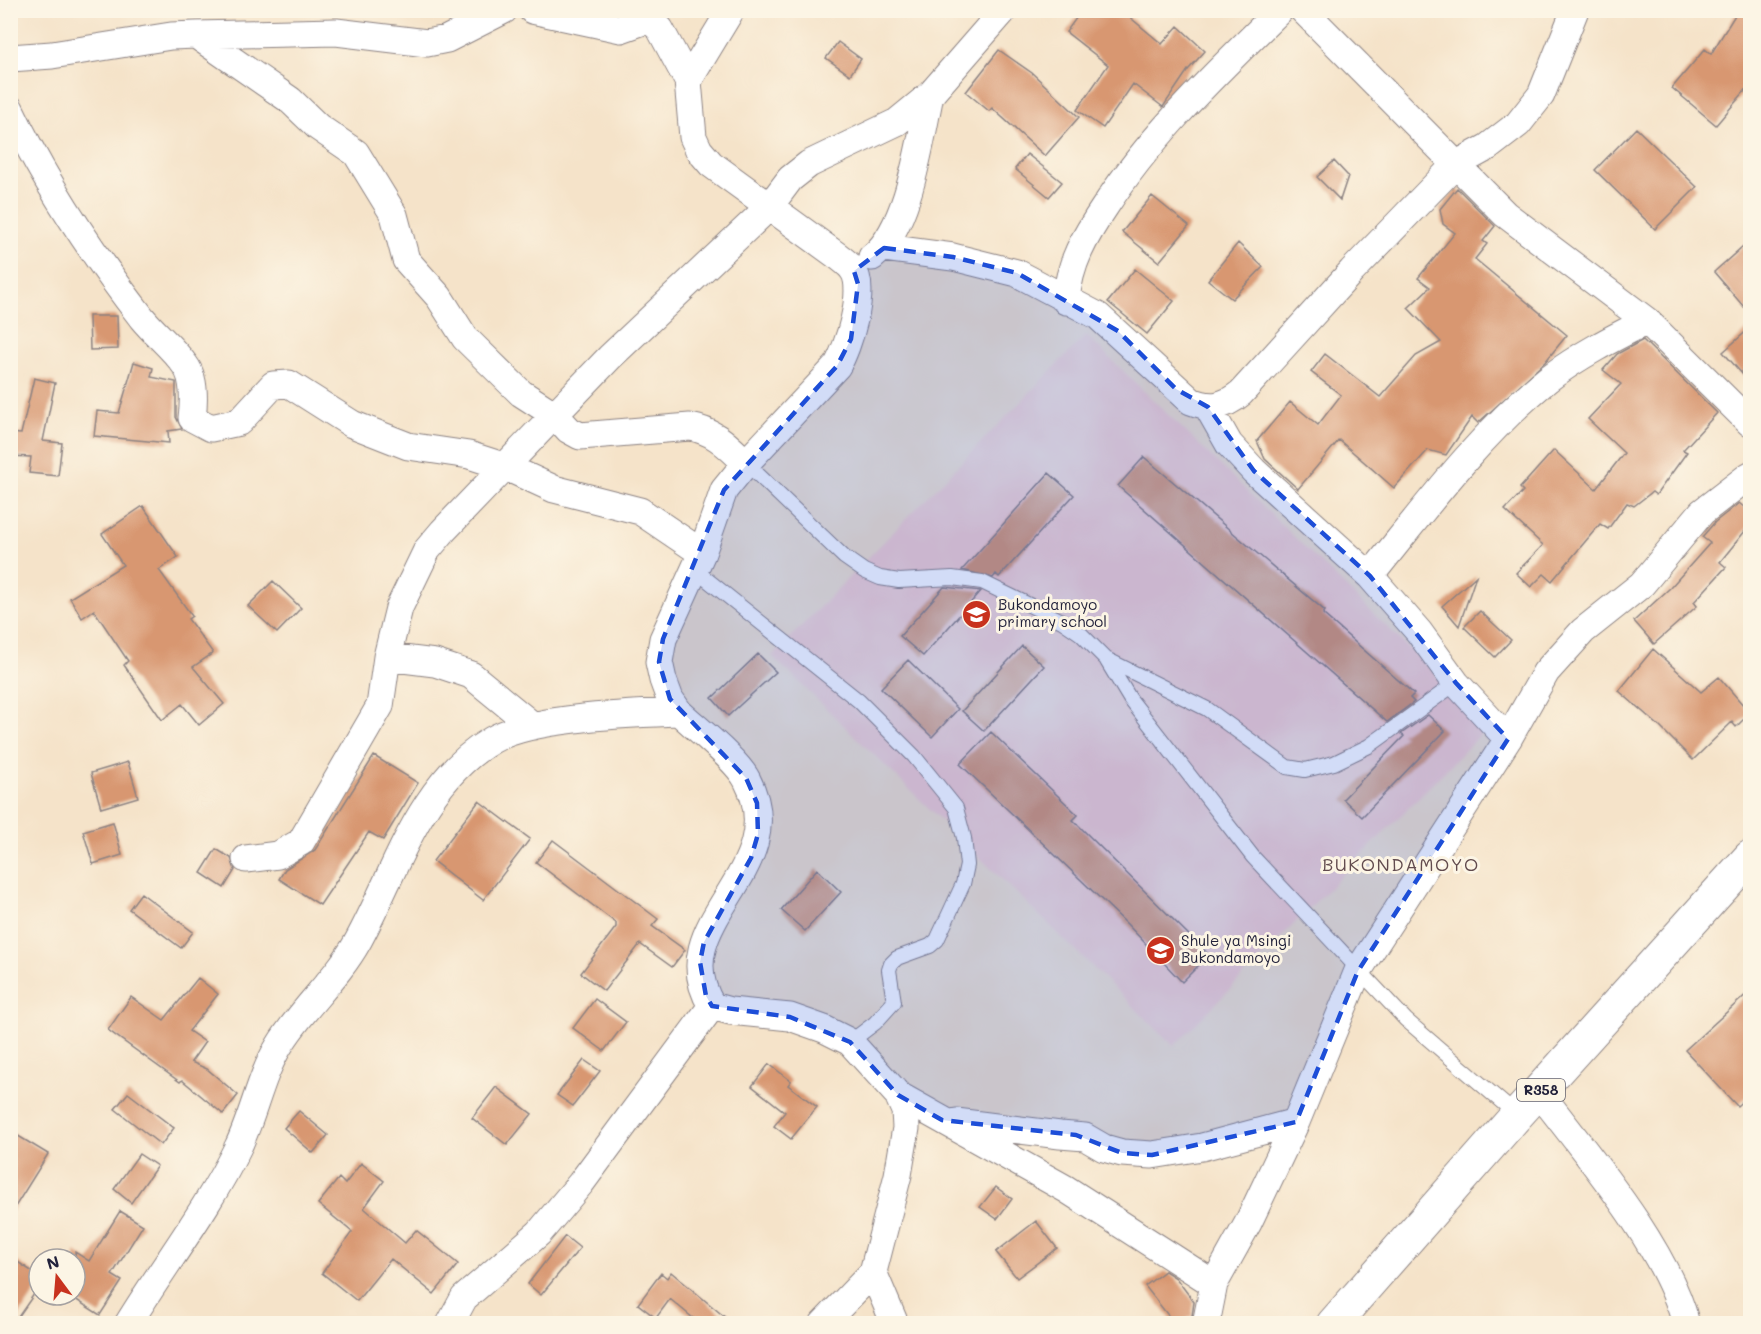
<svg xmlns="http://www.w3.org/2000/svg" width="1761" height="1334" viewBox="0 0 1761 1334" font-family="Mali,sans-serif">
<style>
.built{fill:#f7d0cd}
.building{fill:#d89771}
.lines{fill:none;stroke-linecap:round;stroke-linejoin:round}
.lane-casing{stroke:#8c8282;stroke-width:16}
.street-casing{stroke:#8c8282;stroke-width:29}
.primary-casing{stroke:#8c8282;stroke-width:35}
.lane{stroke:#fff;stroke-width:14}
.street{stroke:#fff;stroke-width:27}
.primary{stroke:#fff;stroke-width:33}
.marked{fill:#1d4ed8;fill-opacity:0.2;stroke:#1d4ed8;stroke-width:4.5;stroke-dasharray:12 8;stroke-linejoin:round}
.labels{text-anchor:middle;stroke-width:6;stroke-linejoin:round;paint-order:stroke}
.shield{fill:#fcf5e5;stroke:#63616e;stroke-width:1.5}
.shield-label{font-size:14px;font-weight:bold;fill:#22223b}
.poi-label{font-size:15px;fill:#22223b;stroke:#fcf5e5;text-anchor:start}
.quarter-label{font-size:18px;letter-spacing:1.5px;fill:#624b4e;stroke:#fcf5e5}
</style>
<rect width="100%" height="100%" fill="#fcf5e5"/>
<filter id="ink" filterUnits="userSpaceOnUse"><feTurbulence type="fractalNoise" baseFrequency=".0167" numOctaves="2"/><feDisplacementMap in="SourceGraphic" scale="12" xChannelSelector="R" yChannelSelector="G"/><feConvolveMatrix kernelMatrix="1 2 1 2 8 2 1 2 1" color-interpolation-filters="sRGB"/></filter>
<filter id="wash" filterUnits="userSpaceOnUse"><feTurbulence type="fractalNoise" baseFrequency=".008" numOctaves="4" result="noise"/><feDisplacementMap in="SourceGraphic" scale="24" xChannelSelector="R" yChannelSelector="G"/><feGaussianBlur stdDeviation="1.35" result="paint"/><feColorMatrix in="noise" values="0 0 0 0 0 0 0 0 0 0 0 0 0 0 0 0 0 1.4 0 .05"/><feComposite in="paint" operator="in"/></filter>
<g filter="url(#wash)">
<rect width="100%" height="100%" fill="#f5e3c9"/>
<path class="built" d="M 1086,335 L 1489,726 L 1174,1046 L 772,656 Z"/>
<g id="blocks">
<path class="building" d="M 1082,10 L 1121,10 L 1162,44 L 1178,26 L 1205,51 L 1188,70 L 1163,107 L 1133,84 L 1103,128 L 1077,110 L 1108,65 L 1066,32 Z
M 1738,10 L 1750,10 L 1750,85 L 1716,125 L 1672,88 L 1705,49 L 1711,54 Z
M 838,42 L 861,59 L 850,75 L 826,58 Z
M 999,50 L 1032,73 L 1079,117 L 1045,156 L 992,108 L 989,111 L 966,92 Z
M 1636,128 L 1697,187 L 1655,229 L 1595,170 Z
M 1027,154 L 1062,182 L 1049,197 L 1015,169 Z
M 1334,161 L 1348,176 L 1340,200 L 1317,177 Z
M 1457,188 L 1495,226 L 1483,241 L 1487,244 L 1475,259 L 1567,335 L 1545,362 L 1478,423 L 1472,417 L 1446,455 L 1428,450 L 1394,488 L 1339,440 L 1298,489 L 1265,459 L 1257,441 L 1290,402 L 1318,425 L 1341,395 L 1311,372 L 1325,354 L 1380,397 L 1416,356 L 1441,342 L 1408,308 L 1430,287 L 1418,278 L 1455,233 L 1443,224 L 1440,209 Z
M 1152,196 L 1189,226 L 1159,262 L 1122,232 Z
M 1750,240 L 1750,314 L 1714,272 Z
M 1238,243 L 1263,267 L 1232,299 L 1208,280 Z
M 1135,269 L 1174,301 L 1147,334 L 1108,302 Z
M 89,316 L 117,316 L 118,349 L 90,350 Z
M 1750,328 L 1750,383 L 1723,352 Z
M 1643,340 L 1717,413 L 1683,450 L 1687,452 L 1656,495 L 1652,492 L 1634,506 L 1627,503 L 1608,529 L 1600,524 L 1552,581 L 1544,574 L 1531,587 L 1516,573 L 1543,545 L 1505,510 L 1523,491 L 1520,488 L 1554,450 L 1596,489 L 1624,453 L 1588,419 L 1621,384 L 1603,370 L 1617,354 Z
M 134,362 L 153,368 L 151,377 L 176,382 L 176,417 L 182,429 L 168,431 L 169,443 L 94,436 L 97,411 L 119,413 Z
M 34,378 L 55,383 L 43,441 L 62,443 L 58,476 L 29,473 L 31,457 L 10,456 L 10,433 L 21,434 Z
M 1144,457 L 1325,611 L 1323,614 L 1414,694 L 1410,698 L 1414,702 L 1387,722 L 1118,486 Z
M 1049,473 L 1074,495 L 999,577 L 996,574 L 993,578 L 962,570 Z
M 1739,503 L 1750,512 L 1750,525 L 1720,562 L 1726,567 L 1694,602 L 1697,606 L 1654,644 L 1634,621 L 1670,588 L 1710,543 L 1702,537 L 1715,522 Z
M 143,506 L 178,557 L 159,570 L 192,616 L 188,619 L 213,653 L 193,667 L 224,704 L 199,725 L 182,704 L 162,720 L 124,665 L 128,661 L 94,610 L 82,618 L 70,598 L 123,565 L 102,534 Z
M 1476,576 L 1459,626 L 1442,606 Z
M 273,581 L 301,608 L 277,633 L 248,606 Z
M 944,587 L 981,591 L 923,656 L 900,636 Z
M 1480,611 L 1511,640 L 1495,657 L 1464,627 Z
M 1022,646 L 1044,666 L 984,731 L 962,711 Z
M 1653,649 L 1701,692 L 1719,677 L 1750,713 L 1736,727 L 1732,722 L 1693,760 L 1658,725 L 1619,691 Z
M 758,654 L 776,672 L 728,716 L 712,698 Z
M 908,660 L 958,709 L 932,737 L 881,688 Z
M 1428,715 L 1445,731 L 1362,817 L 1343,799 L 1404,736 L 1401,734 Z
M 991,732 L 1078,815 L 1073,820 L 1209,955 L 1182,982 L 1127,924 L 960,764 Z
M 374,756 L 418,783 L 383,840 L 369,832 L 320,905 L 279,879 L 285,869 L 315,850 Z
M 128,762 L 138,797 L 101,808 L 91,773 Z
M 479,801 L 530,839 L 483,900 L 433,861 Z
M 113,822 L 122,855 L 93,864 L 83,831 Z
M 553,840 L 658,919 L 652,926 L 685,950 L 672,967 L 640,944 L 604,991 L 581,973 L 616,927 L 616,923 L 536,862 Z
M 216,849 L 231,858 L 235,870 L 224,888 L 201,873 Z
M 817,869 L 841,892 L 805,931 L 781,910 Z
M 141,893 L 193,932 L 181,948 L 129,909 Z
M 198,978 L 218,994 L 189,1031 L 205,1042 L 191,1062 L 207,1069 L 238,1095 L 223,1114 L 182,1080 L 180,1082 L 108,1030 L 131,997 L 164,1020 Z
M 1750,991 L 1750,1094 L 1737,1106 L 1685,1050 Z
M 595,999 L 626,1022 L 604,1051 L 573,1028 Z
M 584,1060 L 600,1071 L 573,1106 L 557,1095 Z
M 769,1064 L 791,1081 L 788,1085 L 817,1107 L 791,1139 L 774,1126 L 785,1112 L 752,1086 Z
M 496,1087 L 532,1114 L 507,1145 L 472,1118 Z
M 128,1093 L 174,1128 L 161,1145 L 115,1109 Z
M 299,1111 L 328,1135 L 313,1153 L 284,1128 Z
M 10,1131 L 48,1154 L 10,1215 Z
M 139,1154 L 157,1166 L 131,1203 L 114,1189 Z
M 361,1163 L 384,1181 L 364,1208 L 405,1243 L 416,1230 L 458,1264 L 434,1294 L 391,1259 L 357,1301 L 322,1273 L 352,1232 L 318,1204 L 339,1178 L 345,1184 Z
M 996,1187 L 1012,1199 L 997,1219 L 980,1207 Z
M 120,1211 L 143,1225 L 112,1275 L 122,1281 L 100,1315 L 75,1299 L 75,1252 L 89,1261 Z
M 1036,1221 L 1057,1248 L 1017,1278 L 996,1252 Z
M 565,1236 L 580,1248 L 541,1295 L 528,1284 Z
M 10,1257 L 39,1276 L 39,1287 L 14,1323 L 10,1323 Z
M 1165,1271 L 1176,1278 L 1194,1302 L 1192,1316 L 1181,1323 L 1174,1323 L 1145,1286 Z
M 671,1272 L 732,1323 L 699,1323 L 670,1299 L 656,1318 L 638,1304 L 661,1273 L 667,1278 Z"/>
</g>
</g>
<g filter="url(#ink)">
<use href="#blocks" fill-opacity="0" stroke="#8c8282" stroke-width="1.5"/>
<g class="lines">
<defs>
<path id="lane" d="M 746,463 L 844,557 L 864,571 L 880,578 L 899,581 L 952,578 L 982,582 L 1062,621 L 1081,634 L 1106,659 L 1207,709 L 1287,767 L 1305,770 L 1334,763 L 1369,746 L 1456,683
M 695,570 L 859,701 L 914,756 L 956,808 L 964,838 L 967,865 L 963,884 L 937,940 L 930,946 L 897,958 L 891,964 L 889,970 L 894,1002 L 875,1023 L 850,1042
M 1107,661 L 1130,699 L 1253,857 L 1406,1020 L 1517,1115"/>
<path id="street" d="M 532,10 L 621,29 L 649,19 L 660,29 L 688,81 L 693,137 L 699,150 L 711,164 L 839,257 C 844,261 850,265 853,270 C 867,289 848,348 837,366 L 746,463 L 724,490 L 702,553 L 663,639 L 659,662 L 663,680 L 670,699 L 679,712 C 697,729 737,760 747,780 C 795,872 660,922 712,1006 L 730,1011 L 790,1017 L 824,1029 L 850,1042 L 898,1095 L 905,1111 L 906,1128 L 898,1175 L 873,1272 L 895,1324
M 1303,10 L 1505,214 L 1647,321 L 1750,423
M 196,35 L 290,100 L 318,127 L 356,153 L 394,215 L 406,260 L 439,297 L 465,338 L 521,393 L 555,415 L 569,430 L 580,436 L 690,427 C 715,431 728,446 746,463
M 10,58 L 52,55 L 171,36 L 196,35 L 336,32 L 427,43 L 447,39 L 504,10
M 688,81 L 731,10
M 10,109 C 46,185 91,252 142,318 C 155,334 173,348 185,365 C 195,378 194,403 192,418 L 211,428 L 239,422 L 273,385 L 289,384 L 352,424 L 408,446 L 469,455 L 506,467 L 554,489 L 640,511 L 702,553
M 884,248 L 953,257 L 1017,273 L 1098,316 L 1191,401 C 1211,409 1224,407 1241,393 L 1352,271 L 1455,165 L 1488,147 L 1518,124 L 1541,95 L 1575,10
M 872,257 C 909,228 920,141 930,95
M 1066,301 C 1069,263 1085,236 1106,205 C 1154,131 1218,72 1280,10
M 1208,407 L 1229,444 L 1254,471 L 1370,576 L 1419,632 L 1456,683 L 1508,739
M 1370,576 C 1426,507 1479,435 1548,379 C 1578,356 1613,338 1647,321
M 387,657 L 435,663 L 471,675 L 533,726
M 246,859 L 278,855 L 301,842 L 380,706 L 387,657 L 399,608 L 427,550 L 443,531 L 610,357 L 769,207 L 790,179 L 809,164 L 897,122 L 930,95 L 1004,10
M 1539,1092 C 1587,1155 1667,1248 1686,1324
M 898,1095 L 1066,1189 L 1214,1284
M 956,1122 L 1060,1135 L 1085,1137 L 1104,1148 L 1122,1153 L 1152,1155 L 1202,1147 L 1296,1122
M 128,1324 C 164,1265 208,1209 238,1147 C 254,1114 260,1077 279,1046 C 302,1008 337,979 358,941 C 396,872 419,783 492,740 C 531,717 632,714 679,712
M 450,1324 L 464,1298 L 539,1233 L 581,1183 L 712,1006
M 823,1324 L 873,1272
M 1206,1324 L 1214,1284 L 1248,1223 L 1296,1122 L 1358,971 L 1508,739 L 1546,672 L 1583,631 L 1642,584 L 1702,512 L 1750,475"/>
<path id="primary" d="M 1333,1324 L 1517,1115 L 1750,857"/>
</defs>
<use href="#lane" class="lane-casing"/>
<use href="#street" class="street-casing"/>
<use href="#primary" class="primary-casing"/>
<use href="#lane" class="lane"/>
<use href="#street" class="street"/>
<use href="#primary" class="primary"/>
</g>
</g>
<path class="marked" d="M 884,248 L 953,257 L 1017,273 L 1118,331 L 1176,389 L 1208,407 L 1254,471 L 1370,576 L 1456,683 L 1508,739 L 1358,971 L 1296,1122 L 1152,1155 L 1122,1153 L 1076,1135 L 942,1120 L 898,1095 L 850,1042 L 790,1017 L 712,1006 L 706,996 L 700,962 L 704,942 L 751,858 L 758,834 L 757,803 L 746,778 L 670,699 L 659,662 L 663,639 L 724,490 L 837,366 L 851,339 L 858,284 L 854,271 Z"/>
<defs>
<symbol id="school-disc" viewBox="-11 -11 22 22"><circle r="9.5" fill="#c8321e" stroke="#fcf5e5"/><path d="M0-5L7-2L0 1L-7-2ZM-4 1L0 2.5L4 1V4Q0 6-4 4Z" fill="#fff"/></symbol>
</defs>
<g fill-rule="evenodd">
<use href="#school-disc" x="960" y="598" width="33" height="33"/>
<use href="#school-disc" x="1144" y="934" width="33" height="33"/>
</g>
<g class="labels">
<rect class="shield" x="1517" y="1079" width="48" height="22" rx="4.5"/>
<g class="shield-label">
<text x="1541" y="1095">R358</text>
</g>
<g class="poi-label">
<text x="998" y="610">Bukondamoyo<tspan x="998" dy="17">primary school</tspan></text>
<text x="1181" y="946">Shule ya Msingi<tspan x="1181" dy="17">Bukondamoyo</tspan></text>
</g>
<g class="quarter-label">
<text x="1401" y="871">BUKONDAMOYO</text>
</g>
</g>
<rect width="1761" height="1334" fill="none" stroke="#fcf5e5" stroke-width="36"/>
<g transform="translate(57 1277) rotate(344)"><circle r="28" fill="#fcf5e5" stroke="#a5a1a1" stroke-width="1.5"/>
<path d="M0-4.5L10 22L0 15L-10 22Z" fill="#c8321e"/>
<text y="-9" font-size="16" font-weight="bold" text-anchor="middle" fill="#22223b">N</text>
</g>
</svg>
